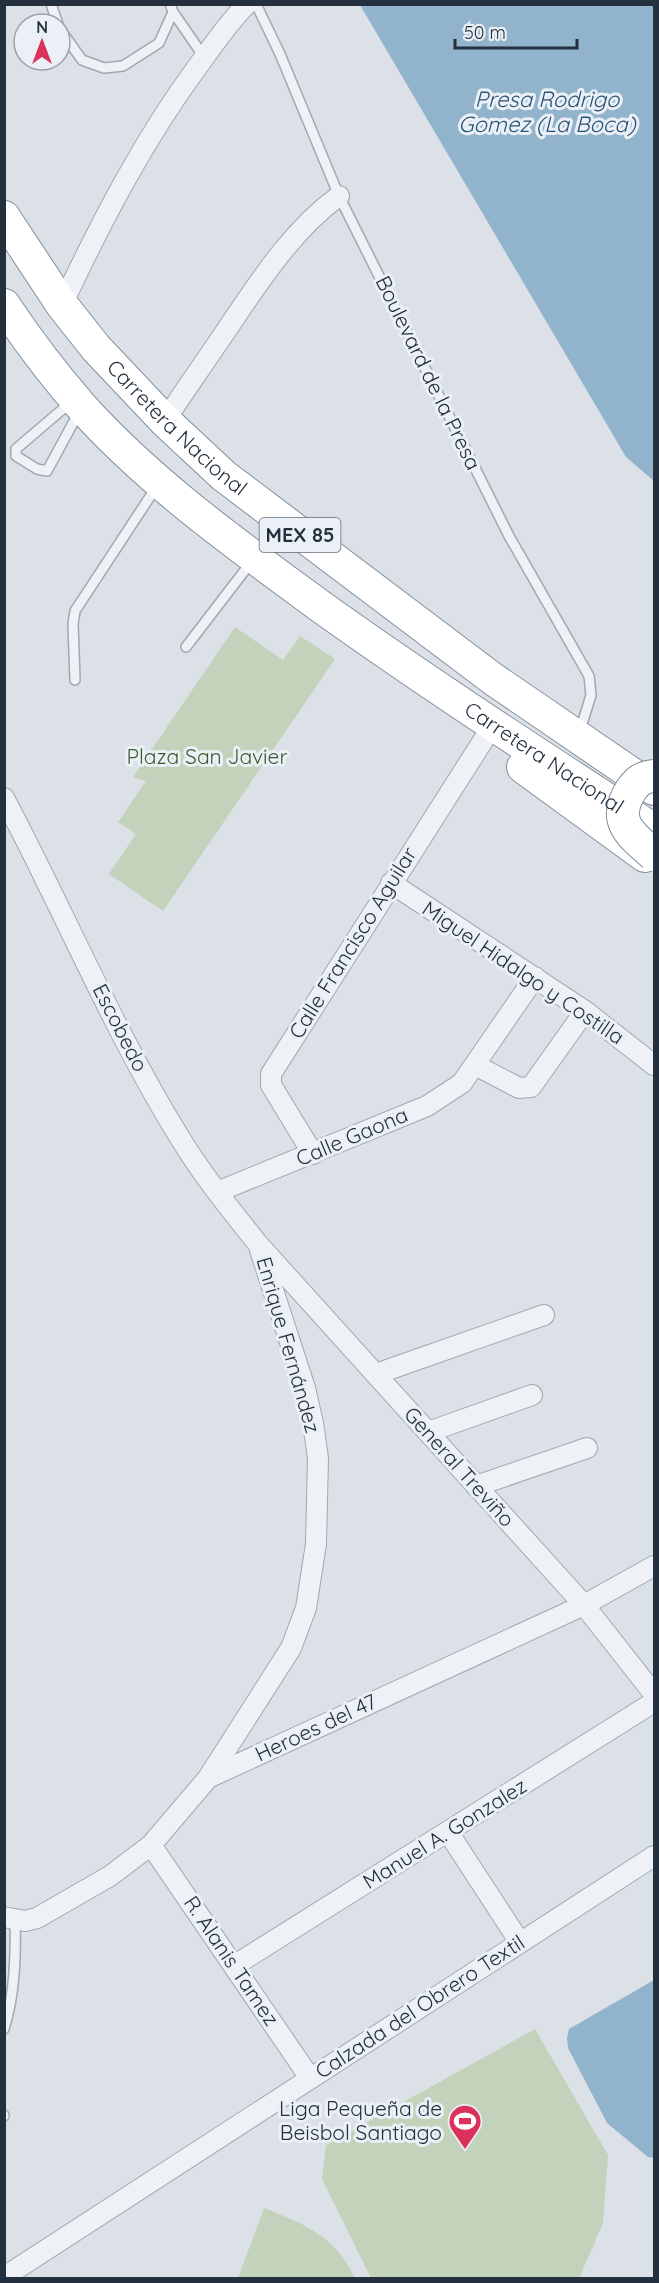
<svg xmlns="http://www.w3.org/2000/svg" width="659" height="2283" viewBox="0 0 659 2283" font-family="Quicksand,sans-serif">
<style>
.green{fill:#c3d2bb}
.water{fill:#91b3cc}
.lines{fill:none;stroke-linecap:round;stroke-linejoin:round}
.service-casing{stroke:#a0a8b1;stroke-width:12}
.minor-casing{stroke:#a0a8b1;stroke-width:22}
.trunk-casing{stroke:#81909f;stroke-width:34}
.service{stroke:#eef1f5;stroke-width:9}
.minor{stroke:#eef1f5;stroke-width:20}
.trunk{stroke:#fff;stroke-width:32}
.trunk-bridge-casing{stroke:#81909f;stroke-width:34;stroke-linecap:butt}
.trunk-bridge{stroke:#fff;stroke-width:32}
.labels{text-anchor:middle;stroke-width:6;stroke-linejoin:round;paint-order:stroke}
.shield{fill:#eaf0f5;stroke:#5f6a75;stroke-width:1.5}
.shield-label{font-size:20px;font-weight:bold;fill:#24303e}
.street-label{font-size:21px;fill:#24303e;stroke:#eaf0f5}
.park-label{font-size:21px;fill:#3c5b30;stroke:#eaf0f5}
.poi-label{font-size:21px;fill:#24303e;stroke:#eaf0f5;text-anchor:end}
.water-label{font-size:22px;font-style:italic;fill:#2a5376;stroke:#eaf0f5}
</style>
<rect width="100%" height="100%" fill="#dbe1e7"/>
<path class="green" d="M 235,627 L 283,660 L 300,636 L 335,659 L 163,911 L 109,874 L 136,834 L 118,822 L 146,781 L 133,777 Z
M 535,2029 L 608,2155 L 603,2223 L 580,2276 L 576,2278 L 371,2278 L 322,2179 L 326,2145 Z
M 264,2208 C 306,2225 334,2235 355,2278 L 238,2278 Z"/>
<path class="water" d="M 360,5 L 654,5 L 654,481 L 626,457 Z
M 654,1980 L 654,2158 L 648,2157 L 607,2123 L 568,2048 L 567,2038 L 569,2029 Z"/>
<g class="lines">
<defs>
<path id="service" d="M 51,4 L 58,24
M 256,4 L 280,54 L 339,196 L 509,536 L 589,676 L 591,695 L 580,731
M 173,12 L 204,57
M 60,29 L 82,60 L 104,68 L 123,66 L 159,43 L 173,12 L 170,4
M 71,402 L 16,449 L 16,456 L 37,469 L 47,471 L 79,412
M 186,647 L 252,561
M 75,680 L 73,624 L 75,611 L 157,486
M 4,2029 C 15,1994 16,1956 15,1920
M 4,2115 L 4,2116"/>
<path id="minor" d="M 62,305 C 101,222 144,139 198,66 C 214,44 228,23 247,4
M 165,421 C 182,394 201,368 219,341 C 254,290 289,232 339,196
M 4,798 C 64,911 113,1030 180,1138 C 203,1176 231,1210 258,1244 L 584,1605 L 654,1694
M 391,883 L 585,1011 L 654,1065
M 475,1065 L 519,1088 L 531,1087 L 585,1011
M 313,1154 L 271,1085 L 271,1074 L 486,736
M 217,1192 L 427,1106 L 462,1083 L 535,977
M 376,1374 L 544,1315
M 428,1432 L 532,1395
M 476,1486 L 587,1448
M 208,1778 L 291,1648 L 306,1608 L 316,1544 L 318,1458 L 313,1423 L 305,1388 L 260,1250
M 448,1832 L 519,1941
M 151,1845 L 310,2078
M 4,1917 L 25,1921 L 37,1918 L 110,1876 L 151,1845 L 208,1778 L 584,1605 L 654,1566
M 235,1965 L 654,1702
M 4,2277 L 654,1856"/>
<g id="trunk">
<path id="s1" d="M 4,217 L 62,305 L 96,348 L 165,421 L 224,476 L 493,679 L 654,789"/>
<path id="s2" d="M 4,305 C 28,341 53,374 81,406 C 150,483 237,545 320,606 C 429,684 542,757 654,830"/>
<path d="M 523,767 L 645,856"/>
</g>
</defs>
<use href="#service" class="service-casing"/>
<use href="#minor" class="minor-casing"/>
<use href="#trunk" class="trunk-casing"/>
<use href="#service" class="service"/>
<use href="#minor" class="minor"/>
<use href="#trunk" class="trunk"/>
<defs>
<path id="trunk-bridge" d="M 654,776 C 643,777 638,780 631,790 C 611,821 631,835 654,855"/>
</defs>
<use href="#trunk-bridge" class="trunk-bridge-casing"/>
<use href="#trunk-bridge" class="trunk-bridge"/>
</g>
<defs>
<symbol id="stadium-pin" viewBox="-11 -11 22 30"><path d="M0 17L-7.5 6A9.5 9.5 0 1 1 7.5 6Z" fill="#db315a" stroke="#eaf0f5"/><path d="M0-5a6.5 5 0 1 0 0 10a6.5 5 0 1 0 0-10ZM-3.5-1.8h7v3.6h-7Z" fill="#fff"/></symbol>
</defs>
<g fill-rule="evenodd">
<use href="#stadium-pin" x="446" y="2102" width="38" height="52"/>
</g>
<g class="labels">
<rect class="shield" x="259.5" y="518" width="81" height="34" rx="4.5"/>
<g class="shield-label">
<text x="300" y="542">MEX 85</text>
</g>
<g class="street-label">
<text transform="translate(428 373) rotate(64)" y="7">Boulevard de la Presa</text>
<text dy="7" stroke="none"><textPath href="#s1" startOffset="274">Carretera Nacional</textPath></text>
<text dy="7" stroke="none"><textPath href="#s2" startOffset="710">Carretera Nacional</textPath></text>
<text transform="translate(353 943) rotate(-58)" y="7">Calle Francisco Aguilar</text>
<text transform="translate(523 973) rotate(34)" y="7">Miguel Hidalgo y Costilla</text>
<text transform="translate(120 1028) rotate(63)" y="7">Escobedo</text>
<text transform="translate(352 1137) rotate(-23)" y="7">Calle Gaona</text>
<text transform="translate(288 1345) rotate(74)" y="7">Enrique Fernández</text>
<text transform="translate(459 1467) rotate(48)" y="7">General Treviño</text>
<text transform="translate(316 1728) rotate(-25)" y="7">Heroes del 47</text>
<text transform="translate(445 1834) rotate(-32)" y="7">Manuel A. Gonzalez</text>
<text transform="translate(231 1961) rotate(56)" y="7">R. Alanis Tamez</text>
<text transform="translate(420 2007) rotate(-33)" y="7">Calzada del Obrero Textil</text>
</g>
<g class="park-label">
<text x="207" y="764">Plaza San Javier</text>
</g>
<g class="poi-label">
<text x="442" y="2116">Liga Pequeña de<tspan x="442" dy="24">Beisbol Santiago</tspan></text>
</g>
<g class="water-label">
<text x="547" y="107">Presa Rodrigo<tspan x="547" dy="25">Gomez (La Boca)</tspan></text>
</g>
</g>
<rect width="659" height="2283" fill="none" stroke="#24303e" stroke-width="12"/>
<g transform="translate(42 42)"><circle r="28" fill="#eaf0f5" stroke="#9ba3ac" stroke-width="1.5"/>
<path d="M0-4.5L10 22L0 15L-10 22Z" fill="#db315a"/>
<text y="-9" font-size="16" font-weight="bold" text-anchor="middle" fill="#24303e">N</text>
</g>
<path d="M455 39v9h122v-9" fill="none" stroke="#24303e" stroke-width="3"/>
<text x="464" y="39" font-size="18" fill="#24303e" stroke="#eaf0f5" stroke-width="4.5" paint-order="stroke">50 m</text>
</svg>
